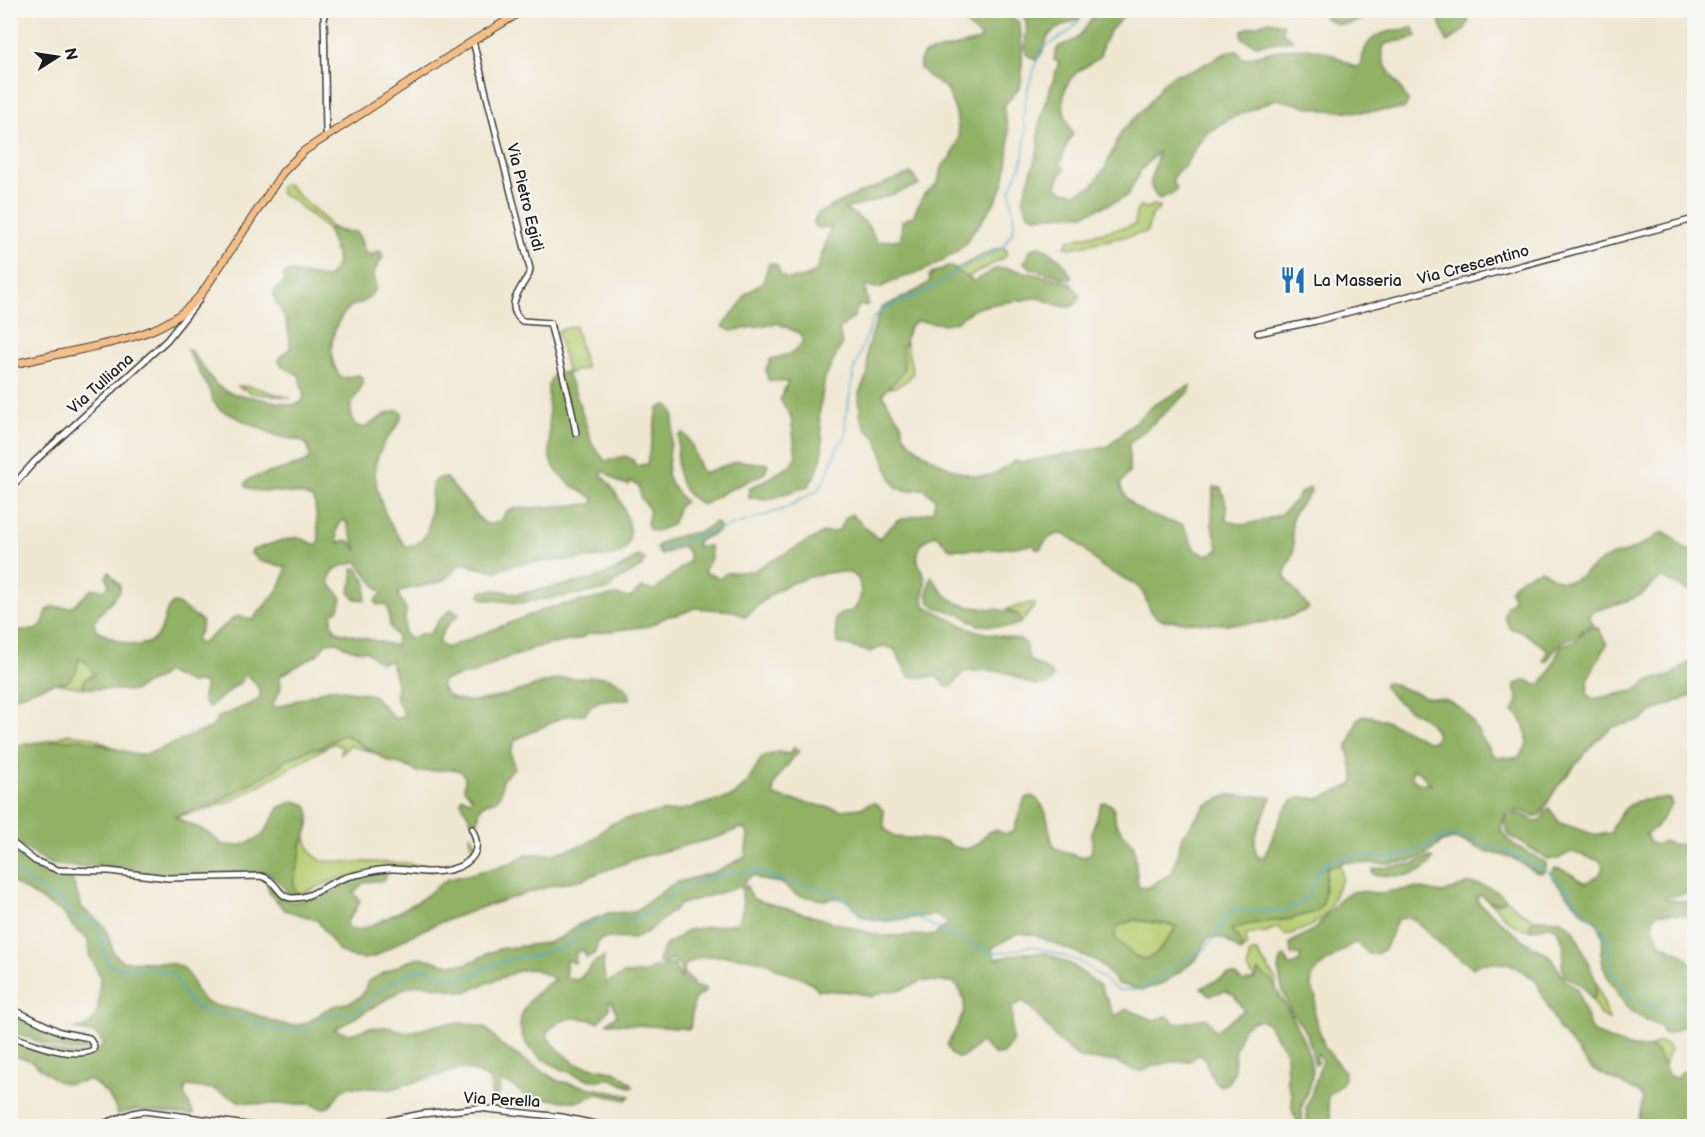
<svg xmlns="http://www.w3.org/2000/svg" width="1705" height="1137" viewBox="0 0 1705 1137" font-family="'Balsamiq Sans',sans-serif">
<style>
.green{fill:#b7ce73;stroke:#6a7548;stroke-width:1.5}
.forest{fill:#91b165;stroke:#566640;stroke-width:1.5;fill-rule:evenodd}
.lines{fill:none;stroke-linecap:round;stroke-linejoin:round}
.stream{stroke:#52aacf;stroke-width:1.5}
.minor-casing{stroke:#3c3a37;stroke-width:8}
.major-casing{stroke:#3c3a37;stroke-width:9}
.minor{stroke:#fff;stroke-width:5}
.major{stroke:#f5be86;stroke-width:7}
.labels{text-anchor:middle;stroke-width:4.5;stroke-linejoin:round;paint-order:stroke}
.street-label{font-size:16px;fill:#1c1c1c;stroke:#f6f6f2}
.poi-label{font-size:16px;fill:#1c1c1c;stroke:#f6f6f2;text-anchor:start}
</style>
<rect width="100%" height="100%" fill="#f6f6f2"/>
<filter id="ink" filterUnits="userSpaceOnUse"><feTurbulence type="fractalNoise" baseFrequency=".0167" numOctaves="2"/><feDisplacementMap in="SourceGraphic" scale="12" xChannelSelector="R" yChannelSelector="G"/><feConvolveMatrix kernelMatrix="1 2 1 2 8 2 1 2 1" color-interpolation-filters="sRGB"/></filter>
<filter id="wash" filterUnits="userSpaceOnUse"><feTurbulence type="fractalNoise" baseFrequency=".008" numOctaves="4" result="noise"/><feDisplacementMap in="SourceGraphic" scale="24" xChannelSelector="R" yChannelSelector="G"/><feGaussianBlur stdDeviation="1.35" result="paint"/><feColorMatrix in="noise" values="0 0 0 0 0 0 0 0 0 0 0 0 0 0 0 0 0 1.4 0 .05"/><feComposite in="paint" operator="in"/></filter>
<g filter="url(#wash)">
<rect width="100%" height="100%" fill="#f0e7d1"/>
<path class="green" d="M 287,184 C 300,200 319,210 331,227 L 328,230 L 293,200 L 281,194 L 280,186 Z
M 1154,205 L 1160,208 L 1151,216 L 1147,232 L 1070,248 L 1065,246 L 1069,240 L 1135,225 L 1136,212 L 1140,206 L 1147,208 Z
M 1004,248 L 1007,251 L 1005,257 L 966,278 L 956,269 L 995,249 Z
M 575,326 L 586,368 L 568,373 L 557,331 Z
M 906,343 L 913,373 C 908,381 897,388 887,388 C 903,371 907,372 902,348 Z
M 237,386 L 253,387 L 291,398 L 252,393 Z
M 1031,603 L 1035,605 L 1021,623 L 1019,615 L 1007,609 Z
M 79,658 L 89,664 L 94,675 L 83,683 L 85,688 L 54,683 L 67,682 Z
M 69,734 L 92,737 L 120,751 L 98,743 L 47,741 Z
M 344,734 L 373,753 L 350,745 L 341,754 L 342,747 L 334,743 L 233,800 L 210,809 L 174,817 L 192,810 L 212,805 L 276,769 L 285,760 L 310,749 L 320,748 Z
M 470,834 L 476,846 L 469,860 L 433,871 L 398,867 L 337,879 L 298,895 C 287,880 302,864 301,844 L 306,838 L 311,853 L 322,861 L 405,863 L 429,867 L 440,867 L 467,857 L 472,848 L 470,842 Z
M 1340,865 L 1343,878 C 1336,889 1333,901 1327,912 C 1320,923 1298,933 1285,935 L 1278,927 L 1266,932 L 1246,935 L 1247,947 L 1243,949 L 1239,939 L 1231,930 C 1249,922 1269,922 1288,919 C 1298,918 1308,914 1317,911 L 1323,903 L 1327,867 Z
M 1505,898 L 1522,913 L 1535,919 L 1530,924 L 1530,930 C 1513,929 1501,913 1490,902 L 1498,904 L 1504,901 Z
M 1133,920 L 1171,925 L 1176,927 C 1168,938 1154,966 1137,957 C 1129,953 1121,944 1114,938 L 1116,926 Z
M 1252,952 L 1257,952 L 1276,980 L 1276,989 L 1272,981 L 1255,979 L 1247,968 L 1249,963 L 1249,955 Z
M 1597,983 L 1609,1019 L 1600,1015 L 1592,1000 L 1595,996 Z
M 1659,1042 L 1666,1044 L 1670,1049 L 1664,1066 L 1657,1052 L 1650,1048 Z"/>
<path class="forest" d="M 961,11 L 1000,11 L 1020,23 C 1021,34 1025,79 1019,88 C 1015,94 1008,100 1004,106 C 1003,115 1009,126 1009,137 C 1008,182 1003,195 975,229 C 971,233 969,239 965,244 C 957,254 942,260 931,267 C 915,276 896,277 881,288 L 865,287 L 868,305 L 859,306 L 853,318 L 839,329 L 842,344 L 825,378 L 819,415 L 822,435 L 822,456 L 816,474 L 808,486 L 770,499 L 749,498 L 749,489 L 790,466 L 796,457 L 791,416 L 780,399 L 788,382 L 768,380 L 766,369 L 771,359 C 785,356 797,354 803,340 L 801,334 L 777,323 L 731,331 L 722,326 L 739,306 L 746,294 L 763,282 L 769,263 L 777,265 L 781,275 L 787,279 L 805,277 L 816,272 L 831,227 L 817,228 L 813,223 L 817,214 L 850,197 L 911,173 L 919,185 L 858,206 L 844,209 C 860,217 872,225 876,242 L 901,239 L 902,221 L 913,216 L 924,194 L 937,184 L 943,165 L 952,156 L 959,137 L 956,113 L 947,89 L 928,76 L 920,68 L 920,61 L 924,54 L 978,41 L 981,37 L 964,23 Z
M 1015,11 L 1027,11 L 1039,17 L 1050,14 L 1055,11 L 1088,11 C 1079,23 1059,24 1050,34 C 1043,42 1046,54 1035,60 L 1026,54 C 1022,38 1035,19 1015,11 Z
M 1098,11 L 1128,11 L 1110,31 L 1103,44 L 1100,57 C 1093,63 1083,67 1076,73 C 1057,91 1062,114 1073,134 L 1067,144 L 1060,164 L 1065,169 L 1059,177 L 1056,187 L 1063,191 L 1076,193 L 1092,186 L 1105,168 L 1121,132 L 1150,102 L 1164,82 L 1176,74 L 1194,70 L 1229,51 L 1237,51 L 1244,59 C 1273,51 1303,42 1331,54 C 1340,58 1348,63 1356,68 L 1362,62 C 1365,31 1388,31 1413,28 L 1417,36 C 1408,42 1394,40 1384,45 C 1376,66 1402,83 1408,102 L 1404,109 L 1362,112 L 1324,110 L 1276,99 L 1229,119 L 1205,134 L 1183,168 L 1177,172 L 1172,182 L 1177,188 L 1175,193 L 1159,199 C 1142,182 1156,172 1158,152 L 1141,170 L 1128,195 L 1117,201 L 1085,214 L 1034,217 L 1028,214 L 1023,199 L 1038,150 L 1039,125 L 1059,62 L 1054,60 C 1056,39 1066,48 1077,38 C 1085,30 1091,19 1098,11 Z
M 1352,11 L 1352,10 L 1388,11 L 1349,24 L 1337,24 L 1323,17 L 1324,14 C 1335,11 1340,18 1352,11 Z
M 1438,11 L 1467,11 C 1473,28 1460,33 1447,42 L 1440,24 Z
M 1269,21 L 1283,24 L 1283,33 L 1293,40 L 1256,45 L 1242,38 L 1242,30 Z
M 331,227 C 355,241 354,216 365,253 L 371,255 L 377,251 L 381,252 L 383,257 L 373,273 L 376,289 C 372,293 368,300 363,302 C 359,305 354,304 350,307 C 331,324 324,359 342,378 L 359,375 L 363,379 C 360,401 343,399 355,425 L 364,428 L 388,413 L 398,410 L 402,413 C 402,425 388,434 383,445 C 380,451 374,465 375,472 C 376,497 389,527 406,546 C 435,547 430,504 432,484 L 439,478 L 446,478 L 482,521 L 489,525 L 501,521 L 506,512 L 512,509 L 593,504 L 594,499 C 576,488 558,479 550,459 L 548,386 L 554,374 L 566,372 L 576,394 L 592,444 L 605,461 L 625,456 L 633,460 L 636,466 L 647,464 L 658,409 L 665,405 C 672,406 673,412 674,418 L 667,474 L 672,486 L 685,502 L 679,506 L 672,525 L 656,531 L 650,530 L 647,523 L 650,511 L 641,498 L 639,487 L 631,481 L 629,485 L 618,482 L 604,471 L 601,474 C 615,488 640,529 625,549 C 622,553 618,554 613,556 L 515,564 L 497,571 L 473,567 L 466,563 L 459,565 L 450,575 L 440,582 L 404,590 L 398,594 L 406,609 L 404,633 L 410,639 L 420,634 L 430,634 L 439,620 L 452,609 L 460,614 C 451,621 440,632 439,643 L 446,648 L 548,608 L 604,597 L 617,595 L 630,598 L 641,588 L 655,590 L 689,561 L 689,553 L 682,546 L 661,555 L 656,548 C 665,536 688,535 702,531 C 706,529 711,525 714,522 L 719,525 L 718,532 L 697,541 L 697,547 L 710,546 L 711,558 L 704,572 L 720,578 L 727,573 L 753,571 L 823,533 L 838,531 L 845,518 L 851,514 L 878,539 L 897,521 L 933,511 L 935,499 L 924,489 L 905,491 L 896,487 L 889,474 L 877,439 L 867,430 L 860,416 L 859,393 L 868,373 L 867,349 L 881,308 L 920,289 L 930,281 L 929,275 L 948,266 C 958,269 964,277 974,281 L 995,269 L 1006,268 L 1062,280 L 1071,284 L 1080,296 C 1073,321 1046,295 1033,298 C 1015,302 996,302 978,308 C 970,310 965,316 959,320 C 948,327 930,322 918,321 C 904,326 909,338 902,348 C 908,375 901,374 883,393 C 886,404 893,411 900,421 C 903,426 902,433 906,438 C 920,455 964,479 985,476 C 995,475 1007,467 1014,461 L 1022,462 L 1107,447 L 1155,404 L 1191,385 L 1190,391 L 1129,444 L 1129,473 L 1120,484 C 1129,514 1156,517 1183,525 L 1195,550 L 1206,555 L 1219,550 L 1212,525 L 1213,487 L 1221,488 L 1227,507 L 1226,521 L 1245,525 L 1280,515 L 1295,501 L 1299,494 L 1310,488 L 1311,493 C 1304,501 1293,510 1292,521 C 1291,532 1295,543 1293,554 C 1291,563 1286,565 1284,576 L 1309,608 C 1274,628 1226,625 1187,622 C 1179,621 1168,622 1160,619 C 1147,614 1148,598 1140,589 C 1132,580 1114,575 1104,568 C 1085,555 1063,512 1040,549 L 1037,549 L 1033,545 L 986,550 L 950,549 L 936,535 C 923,539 914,550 919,564 C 920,568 923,573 925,577 C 927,588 921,593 924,605 L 971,630 L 1021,640 L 1026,644 L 1029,660 L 1051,672 L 1053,677 L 1049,684 C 1030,689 1022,678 1005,672 C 1001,671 966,670 964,672 C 959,676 956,682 951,686 L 945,686 L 937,677 L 909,677 L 894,649 L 884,646 L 870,652 L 837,643 L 835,618 C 841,611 849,614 855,608 C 861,601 862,590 859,581 C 850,561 796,580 781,588 C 768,595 756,608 745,617 L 735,611 L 695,608 L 678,615 L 668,616 L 649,626 L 588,634 L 579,639 L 533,648 L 521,654 L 506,658 L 477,672 L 444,680 L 441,685 C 455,722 533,684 558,679 C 566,677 574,679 582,678 C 598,677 607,674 621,684 C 627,688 630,692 630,699 C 610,703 599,693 585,714 L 565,716 L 515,740 L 511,752 L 514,768 L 502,780 C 502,784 502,791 500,795 C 495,808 478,793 478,824 L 473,824 L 461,802 L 462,797 L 470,800 L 473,798 L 464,789 L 465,778 L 462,772 L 454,769 L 418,772 L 403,765 L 388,761 L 344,734 L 320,748 L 310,749 L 285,760 L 276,769 L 212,805 L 192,810 L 175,817 L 207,832 L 223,845 L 240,846 L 261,837 L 280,807 L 296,801 C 297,802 305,804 306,805 C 314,813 307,837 301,844 C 302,863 287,880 298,895 L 292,896 C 283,889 277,878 267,873 L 158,875 L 98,865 L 74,867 L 50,864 L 19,845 L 11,835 L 10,770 L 18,766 L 15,762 L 11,763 L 11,746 L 47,741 L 80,739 L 138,755 L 150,753 L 214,726 L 217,718 L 259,700 C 264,688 252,681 245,673 L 243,680 L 209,707 L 204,703 L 203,695 L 206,685 L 200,682 L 190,683 L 166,672 L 160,677 L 133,691 L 85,688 L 83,683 L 86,678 L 94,675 L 89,664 L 79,658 L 76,672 L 67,682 L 54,683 L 11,698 L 11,634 L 16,630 L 36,630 L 43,623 L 47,611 L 51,607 L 72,607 L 92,589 L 106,589 L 109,584 L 106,576 L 109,572 L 120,586 L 120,591 L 94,621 L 95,629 C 112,639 144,657 159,633 C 166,623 163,611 173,603 L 178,604 L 202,621 L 201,630 L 195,640 L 201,644 L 234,618 L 238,616 L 252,620 C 266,603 283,590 286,567 L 262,562 L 251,554 L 252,550 L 279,541 L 298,537 L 316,545 L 319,541 L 315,504 L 312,498 L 300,494 L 253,490 L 246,487 L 245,483 L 251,478 L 304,463 L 310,458 L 308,446 L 302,441 L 277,436 L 220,410 L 213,401 L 210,391 L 187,350 L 191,351 L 216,385 L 230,393 L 292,405 L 301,403 L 304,396 L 299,375 L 283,367 L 279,362 L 280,357 L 290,348 C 291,337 287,320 281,310 C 277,303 274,301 274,292 L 284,282 L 284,274 L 289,272 L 326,278 C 346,264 333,249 328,230 ZM 345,520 L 357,549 L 356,550 L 350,541 L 344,540 L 339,543 L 336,533 L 340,522 ZM 356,561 L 382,594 L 375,600 L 377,605 L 383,604 L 388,607 L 390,627 L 397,637 L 396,646 L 336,631 L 332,623 L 332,614 L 339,609 L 342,598 L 329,583 C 330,569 340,565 352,564 ZM 337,642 L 352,650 L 366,651 L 380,663 L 390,661 C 394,672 400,686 395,696 L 405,716 L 395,719 L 373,695 L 331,688 L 278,707 L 272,706 L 281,688 L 280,676 L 317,655 L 326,643 Z
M 1040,245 L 1062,261 L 1072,278 L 1070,280 L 1030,268 L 1024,262 L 1030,250 Z
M 683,433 C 694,441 695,461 703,473 L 738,461 L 768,464 L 765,473 L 723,493 L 703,505 C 698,502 691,498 687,493 C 674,478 677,454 679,436 Z
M 1662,532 C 1671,535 1674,540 1682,547 C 1686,550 1690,549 1694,553 L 1694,593 L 1663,578 C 1654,580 1649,590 1640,595 C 1626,603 1606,606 1591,613 L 1589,617 L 1594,625 L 1585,627 L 1580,634 L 1561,642 L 1546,662 L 1543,660 L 1548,650 L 1521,631 L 1510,629 L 1504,616 L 1507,606 L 1514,600 L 1510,591 C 1517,577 1528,574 1542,570 C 1574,596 1579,572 1607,558 C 1613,554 1622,554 1629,551 C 1641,546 1652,539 1662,532 Z
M 640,555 L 645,560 L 641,567 L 613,583 L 611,589 L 518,603 L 484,599 L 480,596 L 482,591 L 497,590 L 517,594 L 591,580 L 618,569 Z
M 357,568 L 367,584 L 365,600 L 355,599 L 349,592 L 353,580 L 352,569 Z
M 931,576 C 936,582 940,590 946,595 C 965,614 996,604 1019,615 L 1021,623 L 1009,627 L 978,625 L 962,615 L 936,607 L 930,602 L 927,594 Z
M 1597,627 L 1607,644 L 1589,676 L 1587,694 L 1593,699 L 1634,691 L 1650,680 L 1670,676 L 1690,661 L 1694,663 L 1691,668 L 1694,670 L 1694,695 L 1655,710 L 1641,720 L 1613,727 L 1594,743 L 1557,787 L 1540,815 L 1534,816 L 1521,811 L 1507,811 L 1503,819 L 1501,830 L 1513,844 L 1546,863 L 1546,869 L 1542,873 L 1536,872 L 1511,857 L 1486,852 L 1466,842 L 1453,839 L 1442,842 L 1423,857 L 1410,861 L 1388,864 L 1342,862 L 1340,865 L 1327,867 L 1323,903 L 1317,911 C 1308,914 1298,917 1289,919 C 1269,922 1250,922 1231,930 L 1239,939 L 1243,949 L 1241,952 L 1223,938 L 1208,938 L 1196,960 L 1165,982 L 1143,990 L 1118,984 L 1099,962 L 1034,935 L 1018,933 L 992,948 L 995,959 L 1024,953 L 1046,953 L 1072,965 L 1100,986 L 1115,1016 L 1127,1009 L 1154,1020 L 1167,1016 L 1176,1024 L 1206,1018 L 1216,1031 L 1244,1010 L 1234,995 L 1226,991 L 1209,995 L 1201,988 L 1228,975 L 1235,975 L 1243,982 L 1255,979 L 1258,971 L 1272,981 C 1285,1006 1311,1045 1312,1072 C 1313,1087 1304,1095 1302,1108 C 1301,1113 1303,1121 1303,1126 L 1299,1126 L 1292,1109 L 1292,1094 L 1287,1081 L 1286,1052 L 1267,1023 L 1260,1020 L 1252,1022 L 1243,1029 L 1235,1050 L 1234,1072 L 1228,1083 L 1221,1086 L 1213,1080 L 1204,1057 L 1198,1055 L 1190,1061 L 1171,1062 L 1153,1066 L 1143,1071 L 1132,1070 L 1117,1062 L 1080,1058 L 1061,1043 L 1031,1008 L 1023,1001 L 1012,1007 L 1012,1042 L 1003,1054 L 995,1055 L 981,1042 L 965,1056 L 958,1058 L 951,1054 L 947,1045 C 959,1022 976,1004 953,982 L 922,981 L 901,990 L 885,991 L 870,997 L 854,992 L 818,990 C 810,977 794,977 782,971 C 777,969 774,966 770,964 C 754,957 713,953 696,959 C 692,960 688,964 684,966 L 684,974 L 694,982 L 692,984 L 681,977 L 680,967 L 672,958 L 665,964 L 660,964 L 658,961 L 666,944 L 678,938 L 687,930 L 737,923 L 743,909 L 742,889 L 747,886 L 753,899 L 881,936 L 934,935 L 949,923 L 935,915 L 889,921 L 875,920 L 861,916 L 849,902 L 837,898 L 823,900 L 797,895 L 781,883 L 761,880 L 753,875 L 746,880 L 743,886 L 681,904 L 649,931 L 634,939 L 605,938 L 598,941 L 595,954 L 586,957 L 584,950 L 576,952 L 575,963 L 566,960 L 566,978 L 578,980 L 596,961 L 604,957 L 603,968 L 606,983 L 624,974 L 645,973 L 654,967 L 664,967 L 673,963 C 684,983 678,985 705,988 L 705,992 L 694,999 L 690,1029 L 607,1023 L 617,1015 L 612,1002 L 609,1001 L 609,1009 L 599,1022 C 575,1016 566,1014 547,1032 L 548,1038 L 559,1050 L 576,1064 L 617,1072 L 632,1084 L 633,1087 C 624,1087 619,1081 611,1079 C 605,1078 599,1081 593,1080 C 582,1079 571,1073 562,1069 C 508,1046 507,1010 555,979 L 534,969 L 521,970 L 465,992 L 422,984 L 407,987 L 334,1030 L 350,1034 L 369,1028 L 385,1027 L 410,1032 L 442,1024 L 466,1023 L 486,1028 L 502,1046 L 558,1081 L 630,1096 L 626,1100 L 598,1094 L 580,1101 L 564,1101 L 526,1096 L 510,1084 L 500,1082 L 498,1096 L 492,1099 L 490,1079 L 471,1070 L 460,1069 L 391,1089 L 348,1087 L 340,1092 L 329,1107 L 321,1108 L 310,1104 L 258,1104 L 239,1101 L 213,1089 L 186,1086 L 184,1094 L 194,1114 L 192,1115 L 136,1110 L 118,1114 C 112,1097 104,1089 89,1080 L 68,1084 L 57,1081 L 29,1060 L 11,1055 L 11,1040 L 72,1055 L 95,1054 L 104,1044 L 96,1034 L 73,1029 L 83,1028 L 93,1021 L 98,1010 L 100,976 L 89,954 L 88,940 L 73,927 L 63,913 L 11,881 L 10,846 L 33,863 L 72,878 L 81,907 L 105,927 L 114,953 L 122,961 C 138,962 162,961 177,965 C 194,970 192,996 208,1003 C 219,1008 233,1008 245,1011 C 263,1016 283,1029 303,1024 C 315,1021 322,1009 334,1006 C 352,1002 362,1002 368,981 L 406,962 L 421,957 L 444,964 L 466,964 L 498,949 L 547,943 L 562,937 L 578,925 L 609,913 L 634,912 L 670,886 L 679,882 L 715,872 L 745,857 L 748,835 L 746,830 L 740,828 L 722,836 L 638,858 L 583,879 L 554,885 L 486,906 L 436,924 L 406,938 L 374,957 L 363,959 L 350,957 L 339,951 L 317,920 L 285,910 L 270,894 L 266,880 C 272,886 281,899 291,901 C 308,903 325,888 339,882 C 354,876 369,874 385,872 L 387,874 L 384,880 L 364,882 L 354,893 L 360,901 L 355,911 L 346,923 L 350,929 L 357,930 L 368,927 L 395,914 L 420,900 L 446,880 L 506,865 L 529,854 L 553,854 L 586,844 L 598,835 L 609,825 L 621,820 L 660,812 L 678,811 L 733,796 L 747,783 L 762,757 L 778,752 L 789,754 L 794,747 L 799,751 C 790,763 769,782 774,796 L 841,810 L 860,808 L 872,803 L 877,804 L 883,810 L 884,828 L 895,837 L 945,841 L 954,847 L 967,849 L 978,844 L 988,832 L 996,830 L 1005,834 L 1013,832 L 1025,798 L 1032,796 C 1053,809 1045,830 1055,848 L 1079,857 L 1087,856 L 1092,851 L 1092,831 L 1101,804 L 1105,802 L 1113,806 L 1116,824 L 1134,846 L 1138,885 L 1142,888 L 1149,887 L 1172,873 L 1182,836 L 1206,805 L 1229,795 L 1271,797 C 1266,815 1247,840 1258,857 L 1264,857 L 1284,811 L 1292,801 L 1302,797 L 1318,799 L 1350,786 L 1354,782 L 1354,774 L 1347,749 L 1358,718 C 1370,708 1414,735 1428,741 L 1433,741 L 1437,736 C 1433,719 1414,714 1401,704 C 1395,700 1389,693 1384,687 L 1384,683 L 1387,682 L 1426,697 L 1446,699 L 1462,709 L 1472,721 L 1490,752 L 1497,757 L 1517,758 C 1533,744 1528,734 1519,716 L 1513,712 L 1518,700 L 1515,691 L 1515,684 L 1527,680 L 1534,684 L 1540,685 L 1550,671 L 1561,645 L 1574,641 L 1588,628 ZM 1413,769 L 1420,773 L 1431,784 L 1418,783 L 1412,777 ZM 1134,920 L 1171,925 L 1176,927 C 1168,938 1154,966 1137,957 C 1129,953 1122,944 1115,938 L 1116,927 Z
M 1665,798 L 1670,799 L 1672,805 L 1655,828 L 1646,834 L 1650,843 L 1657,845 L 1663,841 C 1674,846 1683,845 1694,841 L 1694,892 L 1666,897 L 1666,899 L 1694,903 L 1694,916 L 1658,913 L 1653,918 L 1653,926 L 1659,942 L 1682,954 L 1694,966 L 1694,1025 L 1683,1026 L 1667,1034 L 1663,1033 L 1660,1026 L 1640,1017 L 1627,1007 L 1608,978 L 1603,965 L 1601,953 L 1603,936 L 1597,922 L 1583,912 L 1553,879 L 1551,872 L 1555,868 C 1569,870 1574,877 1586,883 L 1600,874 L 1603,866 L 1600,861 L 1571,852 L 1558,859 L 1548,859 L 1509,835 L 1504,822 L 1507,815 C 1517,810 1525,816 1535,821 L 1542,819 L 1545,811 L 1549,808 L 1560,823 L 1596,835 L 1611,833 C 1614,821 1623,808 1635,802 C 1642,799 1656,799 1665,798 Z
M 1430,857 L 1433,859 C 1421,880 1395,876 1374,875 L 1372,872 L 1374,869 L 1413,864 Z
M 1467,884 C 1484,884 1493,887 1505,898 L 1504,901 C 1494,905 1488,901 1481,895 L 1477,897 L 1478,902 L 1514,933 L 1535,948 L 1545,952 L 1552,959 L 1565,980 L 1577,989 L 1590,1027 L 1597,1034 L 1628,1047 L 1650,1048 L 1657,1052 L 1669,1076 L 1676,1078 L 1682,1072 L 1694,1067 L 1694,1126 L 1637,1126 L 1643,1099 L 1640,1093 L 1592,1069 L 1559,1029 L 1535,979 L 1509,963 L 1487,963 L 1478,964 L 1473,968 L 1441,945 L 1414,919 L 1407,917 L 1397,920 L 1384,950 L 1376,954 L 1369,954 L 1357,943 L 1352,944 L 1320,967 L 1312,977 L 1311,986 L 1316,997 L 1314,1014 L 1325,1048 L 1344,1071 L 1345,1078 L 1341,1085 L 1328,1096 C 1326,1107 1333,1114 1331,1126 L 1308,1126 L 1306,1110 L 1322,1062 L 1318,1053 L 1316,1059 L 1318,1063 L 1315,1065 L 1307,1033 L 1290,1010 L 1282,989 L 1278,969 L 1280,960 L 1285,956 L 1289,966 L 1299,962 L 1301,955 L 1291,955 L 1290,943 L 1316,928 L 1343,896 L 1352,892 L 1360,891 L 1378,893 L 1415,888 L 1443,893 Z
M 1535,919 L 1561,920 L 1574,930 L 1597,983 L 1595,996 L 1592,1000 L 1583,986 L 1565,976 L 1562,967 L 1564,945 L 1556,928 L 1548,926 L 1530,930 L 1530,924 Z
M 11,1013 L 67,1038 L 86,1041 L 90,1044 L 90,1048 C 70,1059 32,1037 11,1032 Z"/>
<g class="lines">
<path class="stream" d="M 661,548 L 784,509 L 818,490 L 824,481 L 838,446 L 845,438 L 847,432 L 845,423 L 854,370 L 873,319 L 882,310 L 933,288 L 961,268 L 982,260 L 1003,247 L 1013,231 L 1014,223 L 1010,190 L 1021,165 L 1023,157 L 1026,131 L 1023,120 L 1024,111 L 1028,87 L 1041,49 L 1069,32 L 1088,10
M 10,868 L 48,895 L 60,900 L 74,918 L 96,922 C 103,936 102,952 109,966 C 132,970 153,966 174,975 L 182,992 L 193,1006 L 208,1012 L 239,1017 L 276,1030 L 305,1030 L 326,1015 L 355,1013 L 387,985 L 411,972 L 425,968 L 442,975 L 456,978 L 472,976 L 490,966 L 518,957 L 532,957 L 553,949 L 568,947 L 581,928 L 600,921 L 629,919 L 657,909 L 677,889 L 727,873 L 756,871 L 788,883 L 824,889 L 851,904 L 863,915 L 879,919 L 911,914 L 948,934 L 990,952 L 1007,952 L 1030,946 L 1043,949 L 1081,962 L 1118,990 L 1142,990 L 1190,956 L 1205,949 L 1216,936 L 1224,920 L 1234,909 L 1284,911 L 1300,904 L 1312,890 L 1318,872 L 1326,863 L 1344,857 L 1397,857 L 1417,852 L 1441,838 L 1458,836 L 1509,852 L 1550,873 L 1567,888 L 1578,905 L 1605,932 L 1610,952 L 1611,970 L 1629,996 L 1667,1014 L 1694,1007"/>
</g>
</g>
<g filter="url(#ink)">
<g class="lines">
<defs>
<path id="minor" d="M 324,10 L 326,132 L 327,135
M 473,41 L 530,269 L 529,274 C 520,290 504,306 522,321 L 550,323 L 571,407 L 576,433
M 1258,333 L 1316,321 L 1694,219
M 10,489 L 35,461 L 167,340 L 199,300
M 10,841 L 35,861 L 58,870 L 109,871 L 168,878 L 260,876 C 277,879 278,898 292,898 C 309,899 324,886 339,880 C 346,877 354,875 361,874 C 371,871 382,869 393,869 C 405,869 417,872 429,872 C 456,872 488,861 472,829
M 10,1008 L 60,1032 L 89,1038 L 94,1046 L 93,1050 C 72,1060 32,1043 10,1036
M 97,1126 L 133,1113 L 144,1111 L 254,1126
M 361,1126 L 422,1114 L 478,1108 L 562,1117 L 605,1126"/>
<path id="major" d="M 10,365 C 35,359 59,354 83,349 C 128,339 172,331 202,293 L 283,172 L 304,151 L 473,41 L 524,10"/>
</defs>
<use href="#minor" class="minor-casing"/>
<use href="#major" class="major-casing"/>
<use href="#minor" class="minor"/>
<use href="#major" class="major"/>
</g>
</g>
<defs>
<symbol id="restaurant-bare" viewBox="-9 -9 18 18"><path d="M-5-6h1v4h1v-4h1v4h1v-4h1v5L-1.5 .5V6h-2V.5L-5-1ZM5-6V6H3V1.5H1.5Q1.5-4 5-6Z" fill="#1f6fb2" stroke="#f6f6f2" stroke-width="2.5" paint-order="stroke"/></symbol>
</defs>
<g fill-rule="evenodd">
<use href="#restaurant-bare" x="1274" y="261" width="38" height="38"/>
</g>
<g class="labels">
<g class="street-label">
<text transform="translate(526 197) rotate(76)" y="6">Via Pietro Egidi</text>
<text transform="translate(1473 264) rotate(-15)" y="6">Via Crescentino</text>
<text transform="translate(100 383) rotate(-42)" y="6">Via Tulliana</text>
<text transform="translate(502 1099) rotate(3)" y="6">Via Perella</text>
</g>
<g class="poi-label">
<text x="1313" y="286">La Masseria</text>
</g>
</g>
<rect width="1705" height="1137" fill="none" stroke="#f6f6f2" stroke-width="36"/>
<g transform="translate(57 57) rotate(78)" stroke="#f6f6f2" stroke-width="4.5" paint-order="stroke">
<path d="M0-4.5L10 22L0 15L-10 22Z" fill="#1c1c1c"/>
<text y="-9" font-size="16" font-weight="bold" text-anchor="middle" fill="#1c1c1c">N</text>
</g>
</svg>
